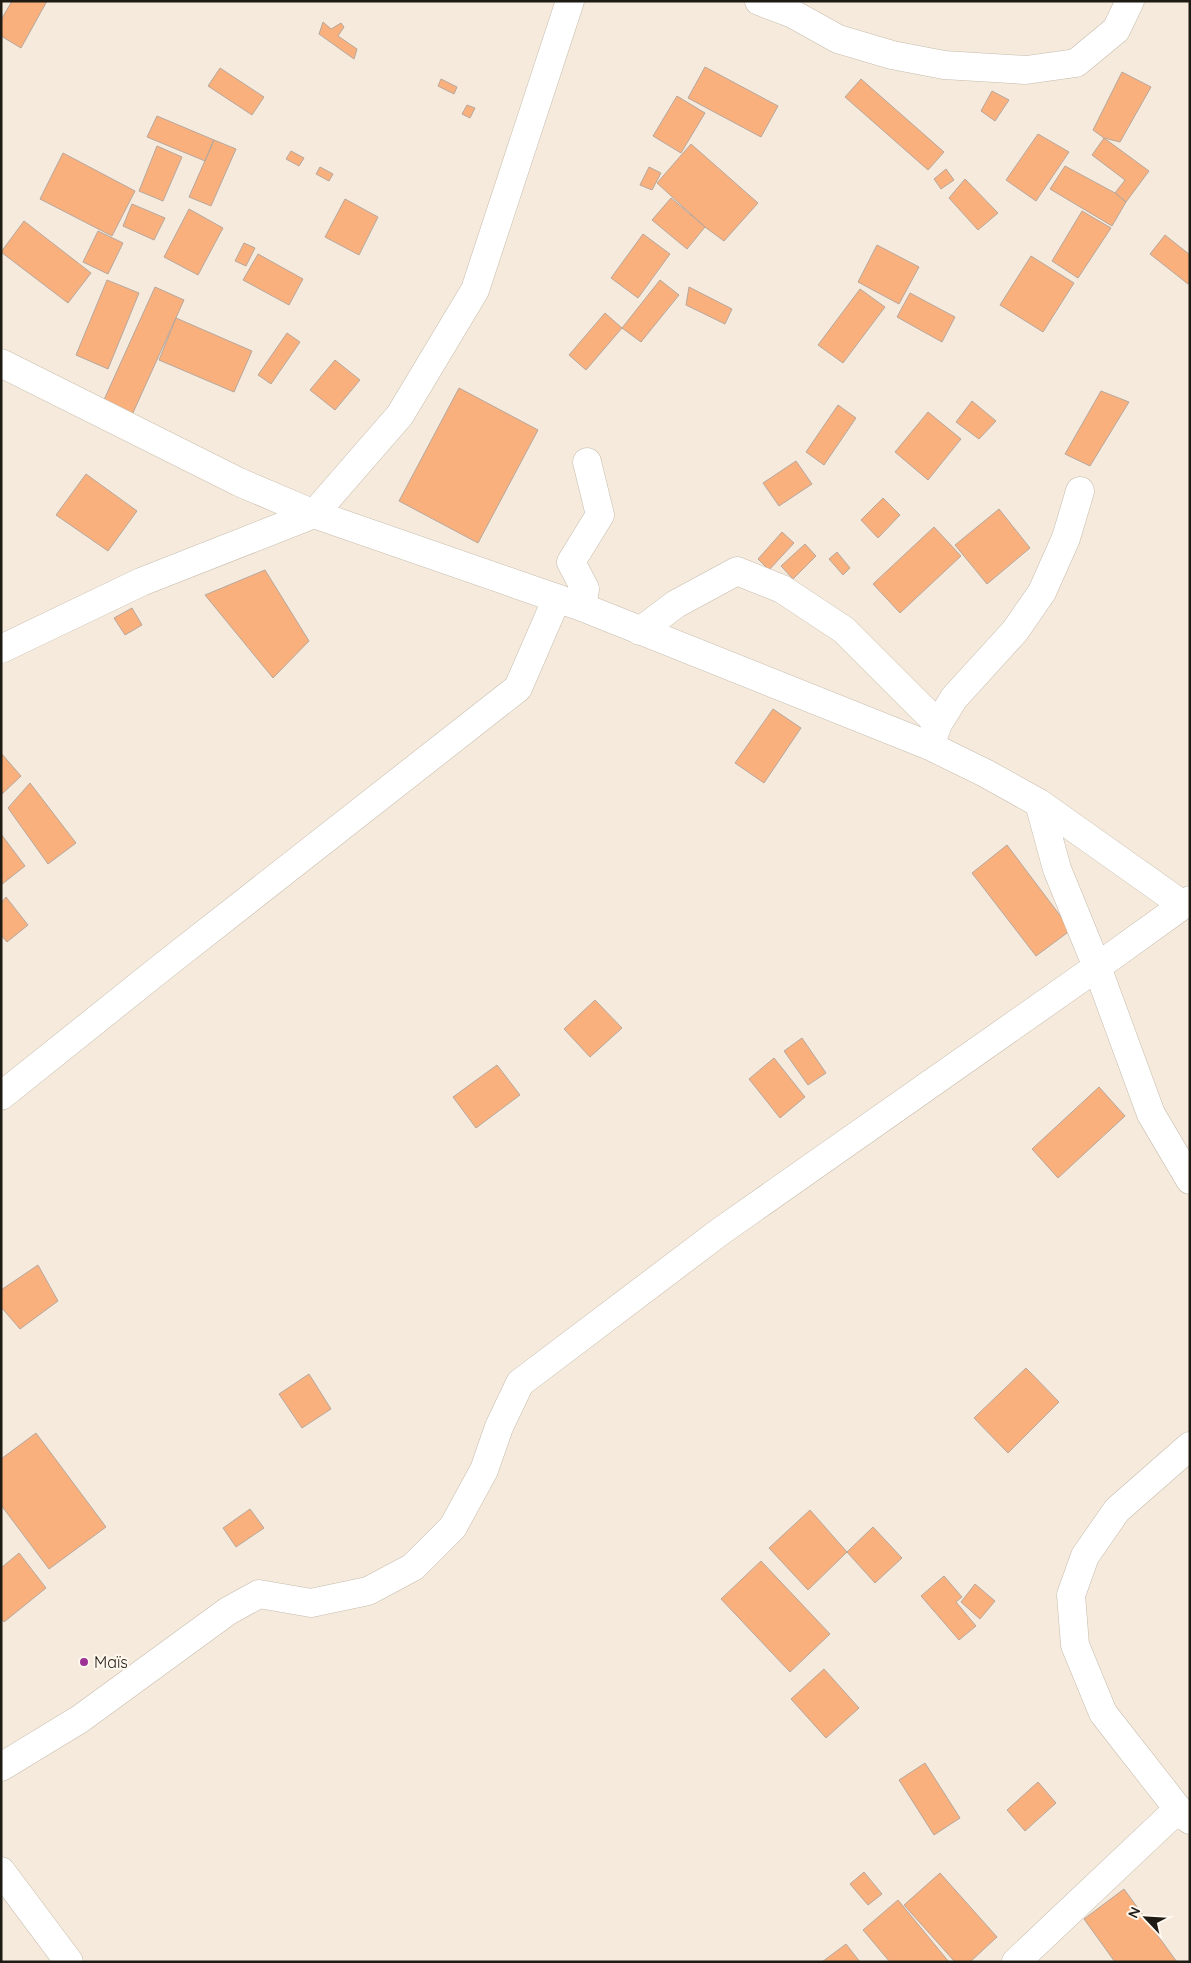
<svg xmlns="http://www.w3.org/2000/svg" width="1191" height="1963" viewBox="0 0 1191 1963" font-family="Quicksand,sans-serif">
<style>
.building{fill:#fab07d;stroke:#b7a79d}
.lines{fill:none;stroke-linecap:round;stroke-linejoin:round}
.minor-casing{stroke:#c6bcad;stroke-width:29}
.minor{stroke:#fff;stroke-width:28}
.poi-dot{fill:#9d3294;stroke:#fff8ef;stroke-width:2}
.labels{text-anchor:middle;stroke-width:4;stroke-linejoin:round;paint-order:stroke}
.poi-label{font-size:16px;fill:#1e1a14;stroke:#fff8ef;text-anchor:start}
</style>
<rect width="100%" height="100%" fill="#f5eadb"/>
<path class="building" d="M 12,1 L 47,1 L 21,48 L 1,36 L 1,20 Z
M 323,22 L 331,29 L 341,23 L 344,27 L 338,36 L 357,49 L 354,59 L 319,34 Z
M 705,67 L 778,106 L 761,137 L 688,98 Z
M 220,68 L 264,97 L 252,115 L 208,86 Z
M 1122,72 L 1151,87 L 1120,142 L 1104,138 L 1093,130 Z
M 441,79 L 457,87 L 454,94 L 438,86 Z
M 861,79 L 944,152 L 928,170 L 845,97 Z
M 992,91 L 1009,100 L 995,121 L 981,111 Z
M 677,96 L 705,113 L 681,153 L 653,136 Z
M 467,105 L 475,108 L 470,118 L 462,114 Z
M 157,116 L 214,140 L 205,161 L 147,137 Z
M 1038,134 L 1069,152 L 1036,201 L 1006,180 Z
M 1104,138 L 1149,171 L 1126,202 L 1115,193 L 1125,180 L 1092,155 Z
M 214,140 L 236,149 L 211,206 L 189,197 Z
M 691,144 L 758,203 L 724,241 L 705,227 L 657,183 Z
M 157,146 L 182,157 L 163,201 L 139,191 Z
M 291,151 L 304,158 L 299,166 L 286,159 Z
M 63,153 L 135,191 L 112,236 L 40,199 Z
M 1065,166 L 1115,193 L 1126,202 L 1112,226 L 1050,189 Z
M 320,167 L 333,174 L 329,181 L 316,174 Z
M 649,167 L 661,173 L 652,190 L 640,185 Z
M 946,169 L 954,180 L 941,189 L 934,179 Z
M 965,179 L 998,213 L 978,230 L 949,198 Z
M 671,198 L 705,227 L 687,249 L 652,220 Z
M 345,199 L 378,217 L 359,255 L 325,237 Z
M 132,204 L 165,218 L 154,240 L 123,226 Z
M 189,209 L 223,228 L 198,275 L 164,257 Z
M 1082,211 L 1111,228 L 1078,278 L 1052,261 Z
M 24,221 L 91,273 L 68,303 L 1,252 Z
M 98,231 L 123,243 L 108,274 L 83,262 Z
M 643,234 L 670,254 L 638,298 L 611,278 Z
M 1165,235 L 1190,255 L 1190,281 L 1188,284 L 1150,254 Z
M 244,243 L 255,248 L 246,266 L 235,261 Z
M 877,245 L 919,267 L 899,304 L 858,282 Z
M 258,254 L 303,279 L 289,305 L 243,280 Z
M 1031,256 L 1074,283 L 1043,332 L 1000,305 Z
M 107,280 L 139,293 L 108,369 L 76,355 Z
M 660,280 L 679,295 L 641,342 L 622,328 Z
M 155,287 L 184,300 L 132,415 L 103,402 Z
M 689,287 L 732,309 L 725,324 L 686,305 Z
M 860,289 L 885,307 L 843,363 L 818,345 Z
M 910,293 L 955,317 L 942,342 L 897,317 Z
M 605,313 L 622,328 L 586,370 L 569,355 Z
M 176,318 L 252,351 L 234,392 L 159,360 Z
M 287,333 L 300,342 L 271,384 L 258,375 Z
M 335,360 L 360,380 L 335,410 L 310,390 Z
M 459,388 L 538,430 L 478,543 L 399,501 Z
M 1101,391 L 1129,402 L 1090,466 L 1065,454 Z
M 972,401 L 996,421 L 979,439 L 956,422 Z
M 838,405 L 856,418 L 824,465 L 806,452 Z
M 928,412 L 961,439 L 928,480 L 895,452 Z
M 796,461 L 812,484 L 779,506 L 763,483 Z
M 86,474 L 137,511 L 108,551 L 56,515 Z
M 883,498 L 900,515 L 878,538 L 861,520 Z
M 999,509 L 1030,548 L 987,584 L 955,545 Z
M 934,527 L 961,556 L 900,613 L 873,584 Z
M 782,532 L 794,543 L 769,570 L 758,559 Z
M 805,544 L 816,556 L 793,579 L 781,566 Z
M 837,552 L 850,568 L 843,575 L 829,559 Z
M 265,570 L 309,641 L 273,678 L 205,595 Z
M 132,608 L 142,625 L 125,635 L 114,618 Z
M 773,709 L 801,728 L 764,783 L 735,763 Z
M 1,753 L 21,776 L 1,795 Z
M 30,783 L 76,843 L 48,864 L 8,808 Z
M 1,834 L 25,866 L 1,885 Z
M 1007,845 L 1071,930 L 1036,956 L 972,873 Z
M 6,897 L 28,925 L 7,942 L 1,935 L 1,903 Z
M 595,1000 L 622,1028 L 590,1057 L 564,1029 Z
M 802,1038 L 826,1073 L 808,1085 L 784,1051 Z
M 774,1058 L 805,1097 L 780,1118 L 749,1079 Z
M 497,1065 L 520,1095 L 476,1128 L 453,1097 Z
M 1099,1087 L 1125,1116 L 1058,1178 L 1032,1149 Z
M 38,1265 L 58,1301 L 20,1329 L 1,1307 L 1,1290 Z
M 1026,1368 L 1059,1402 L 1008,1453 L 974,1418 Z
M 309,1374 L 331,1409 L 302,1428 L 279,1394 Z
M 36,1433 L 106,1527 L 49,1569 L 1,1505 L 1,1459 Z
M 250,1509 L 264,1528 L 236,1547 L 223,1528 Z
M 810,1510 L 847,1552 L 808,1590 L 769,1548 Z
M 873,1527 L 902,1558 L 875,1583 L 847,1552 Z
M 19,1553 L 46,1588 L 4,1622 L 1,1618 L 1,1568 Z
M 761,1561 L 830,1634 L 790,1672 L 721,1599 Z
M 944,1576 L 962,1597 L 956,1602 L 976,1626 L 959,1640 L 921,1596 Z
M 975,1584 L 995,1601 L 980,1619 L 961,1602 Z
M 824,1669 L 859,1708 L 826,1738 L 791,1699 Z
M 925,1763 L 960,1818 L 934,1835 L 899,1780 Z
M 1038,1782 L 1056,1803 L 1025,1831 L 1007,1810 Z
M 864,1872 L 882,1894 L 868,1905 L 850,1884 Z
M 940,1873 L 997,1937 L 970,1962 L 955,1962 L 904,1905 Z
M 1124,1889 L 1177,1962 L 1115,1962 L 1084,1919 Z
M 898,1900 L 949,1962 L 890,1962 L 863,1930 Z
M 846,1944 L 860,1962 L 822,1962 Z"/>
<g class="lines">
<defs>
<path id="minor" d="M 759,1 L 793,14 L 838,39 L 892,55 L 944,65 L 1026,70 L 1076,63 L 1116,30 L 1130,1
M 1,363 L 239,482 L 314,514 L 582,607 L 930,746 L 985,773 L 1039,803 L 1183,905
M 582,607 L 585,589 L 571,562 L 600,515 L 587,462
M 640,631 L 676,604 L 737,571 L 782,589 L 844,630 L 938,724
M 1,649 L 141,582 L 314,514 L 400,415 L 475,290 L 570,1
M 932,740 L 938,724 L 954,698 L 1015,631 L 1042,592 L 1066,538 L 1080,491
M 1039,803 L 1057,869 L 1097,967 L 1151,1114 L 1190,1180
M 1,1096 L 161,968 L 518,688 L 557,598
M 1190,1446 L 1117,1510 L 1085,1556 L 1071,1595 L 1075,1645 L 1103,1713 L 1178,1809 L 1190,1820
M 1,1767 L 80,1719 L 228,1611 L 259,1594 L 311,1603 L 368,1591 L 413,1567 L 453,1527 L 484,1470 L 499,1427 L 520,1383 L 721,1231 L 1097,967 L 1190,900
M 1,1871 L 69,1962
M 1016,1962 L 1178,1809"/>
</defs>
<use href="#minor" class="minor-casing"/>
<use href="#minor" class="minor"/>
</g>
<circle class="poi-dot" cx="84" cy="1662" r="5"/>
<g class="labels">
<g class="poi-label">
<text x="94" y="1668">Maïs</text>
</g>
</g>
<rect width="1191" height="1963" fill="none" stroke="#1e1a14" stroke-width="5"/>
<g transform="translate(1146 1918) rotate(295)" stroke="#fff8ef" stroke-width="4" paint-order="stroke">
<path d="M0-4L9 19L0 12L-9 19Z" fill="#1e1a14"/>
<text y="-8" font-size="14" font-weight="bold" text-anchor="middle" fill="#1e1a14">N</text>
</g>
</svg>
